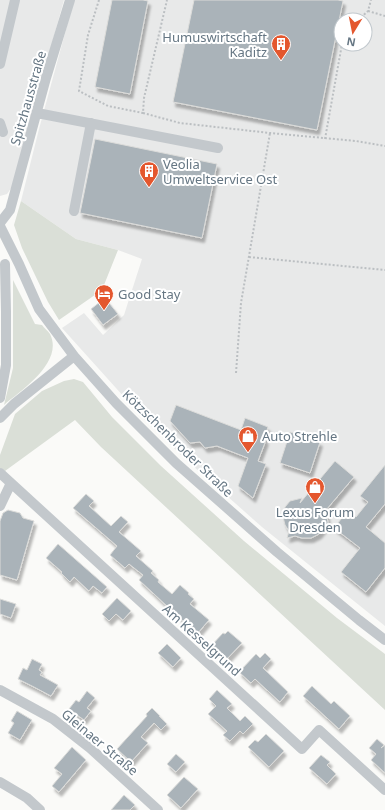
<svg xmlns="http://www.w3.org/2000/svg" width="385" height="810" viewBox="0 0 385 810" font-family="'Noto Sans',sans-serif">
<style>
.built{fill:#e8e9e9;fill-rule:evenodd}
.green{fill:#dadfd7}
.building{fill:#aab3b9;stroke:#dcdcda;filter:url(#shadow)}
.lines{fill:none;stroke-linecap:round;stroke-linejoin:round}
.path{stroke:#bbbfc2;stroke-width:2;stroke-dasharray:2 2;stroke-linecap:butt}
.minor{stroke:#c3c8cc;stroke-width:10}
.labels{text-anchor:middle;stroke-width:4;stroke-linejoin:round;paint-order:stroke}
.poi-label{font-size:13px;fill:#657683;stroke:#fff;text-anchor:start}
.street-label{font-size:13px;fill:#657683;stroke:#fff}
</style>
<defs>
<filter id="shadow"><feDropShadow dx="2.5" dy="4.5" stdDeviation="1" flood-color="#0004"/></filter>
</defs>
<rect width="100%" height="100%" fill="#fafaf8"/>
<path class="built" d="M 0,0 L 64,0 L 12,187 L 7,194 L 0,196 Z
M 74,0 L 385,0 L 385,626 L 262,527 L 183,457 L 143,418 L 62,328 L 84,313 L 103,335 L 124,315 L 142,259 L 118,250 L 76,239 L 21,201 L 39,129 ZM 341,20 L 365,20 L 365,44 L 341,44 Z"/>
<path class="green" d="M 21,201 L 76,239 L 118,250 L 102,290 L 59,320 L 48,302 L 22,248 L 14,225 Z
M 13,280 L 35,324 L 42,325 C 44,328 48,331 50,334 C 64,362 22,390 4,405 L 13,368 Z
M 74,379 L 83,382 L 112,417 L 161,466 L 244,541 L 337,618 L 385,654 L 385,710 L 101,447 L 75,420 L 5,471 L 0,468 L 0,455 L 15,414 L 42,391 L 64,381 Z"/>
<path class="building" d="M 112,0 L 143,0 L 148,1 L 130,94 L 95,87 Z
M 194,0 L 338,0 L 343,1 L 317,130 L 173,102 Z
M 95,139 L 217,164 L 202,238 L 80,213 Z
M 105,298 L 118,314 L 103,325 L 91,309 Z
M 176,405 L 241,430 L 245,418 L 268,427 L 264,439 L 266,440 L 258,461 L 266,464 L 253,498 L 238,486 L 248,458 L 217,446 L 205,448 L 200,442 L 190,443 L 170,421 Z
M 290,432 L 320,442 L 310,473 L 280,463 Z
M 335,461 L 354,477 L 326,510 L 328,523 L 319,534 L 311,538 L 302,538 L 295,536 L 287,538 L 289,531 L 285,525 L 283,517 L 285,507 L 290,501 L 302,498 L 300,503 Z
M 385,465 L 385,504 L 366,527 L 385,543 L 385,568 L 366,592 L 341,572 L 360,548 L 334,528 L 348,510 L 356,517 L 368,502 L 360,496 Z
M 86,494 L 94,501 L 89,506 L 111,526 L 121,516 L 128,522 L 119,532 L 141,551 L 136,556 L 153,571 L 151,573 L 159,580 L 158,582 L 172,594 L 180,585 L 189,593 L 188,594 L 194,599 L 190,604 L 209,620 L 197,634 L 139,580 L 143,575 L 129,564 L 125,568 L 110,555 L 117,546 L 73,508 Z
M 8,510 L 20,513 L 23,518 L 34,521 L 17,580 L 0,575 L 0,521 L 3,513 Z
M 58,544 L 107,587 L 102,593 L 93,586 L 89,591 L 74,577 L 70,582 L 61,573 L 62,572 L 46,558 Z
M 117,598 L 131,611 L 123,620 L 116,614 L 109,621 L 102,614 Z
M 0,599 L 16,604 L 11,618 L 0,614 Z
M 228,631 L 242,643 L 225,661 L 210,647 L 223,633 L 225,634 Z
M 167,644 L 181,658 L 173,667 L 158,653 Z
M 265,653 L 271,659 L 263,668 L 288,692 L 280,702 L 255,679 L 251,683 L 239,672 L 256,654 L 260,658 Z
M 32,659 L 42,664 L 39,670 L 42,672 L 40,675 L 58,685 L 51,696 L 34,687 L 18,679 L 23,668 L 27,670 Z
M 312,686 L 331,704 L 334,701 L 350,716 L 339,729 L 303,696 Z
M 217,690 L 232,704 L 227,708 L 240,721 L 245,716 L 253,724 L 243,734 L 240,731 L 230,741 L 223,735 L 227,731 L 208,714 L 216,706 L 209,699 Z
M 87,691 L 95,698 L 87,708 L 91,711 L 84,720 L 69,709 L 76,700 L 79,702 Z
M 152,708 L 160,716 L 159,716 L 167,724 L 161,730 L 154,723 L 141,737 L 148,743 L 131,762 L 117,749 L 147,716 L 146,714 Z
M 17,711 L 32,720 L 20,740 L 8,733 L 14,723 L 11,721 Z
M 266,734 L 284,751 L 269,767 L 248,747 L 255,740 L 258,742 Z
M 377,739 L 384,745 L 381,748 L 385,745 L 385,773 L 371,760 L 376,754 L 369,748 Z
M 72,747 L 86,760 L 59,792 L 52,786 L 62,774 L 54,768 Z
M 176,754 L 185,762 L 176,772 L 167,764 Z
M 321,755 L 330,762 L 327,765 L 336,774 L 327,784 L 309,768 Z
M 184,777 L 198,789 L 181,808 L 167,795 Z
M 124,795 L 135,805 L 130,810 L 111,810 Z"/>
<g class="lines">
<path class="path" d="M 99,0 L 88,35 L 79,91 L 108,106 L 143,113 L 144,98 L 167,0
M 368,11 L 385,16
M 358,20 L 368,11 L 371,0
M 143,113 L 180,123 L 270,133 L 356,141 L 385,146
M 325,139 L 342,44
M 249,257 L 385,270
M 236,373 L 241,303 L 270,133"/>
<path class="minor" d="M 0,64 L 15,0
M 37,113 L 218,148
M 0,123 L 3,132
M 74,211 L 91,123
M 0,223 L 10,210 L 46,78 L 70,0
M 0,226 L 19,264 L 39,309 L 74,356 L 116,403 L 176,463 L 277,552 L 359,620 L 385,640
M 0,398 L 6,365 L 6,312 L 5,264
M 0,418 L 14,404 L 74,356
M 0,473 L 302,749 L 319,730 L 385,790
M 0,506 L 11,483
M 0,690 L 53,719 L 90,748 L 158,810
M 0,782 L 27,798 L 40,810"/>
</g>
<defs>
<symbol id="building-pin" viewBox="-11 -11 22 30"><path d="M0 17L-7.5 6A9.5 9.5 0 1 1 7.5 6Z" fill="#e4572e" stroke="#fff"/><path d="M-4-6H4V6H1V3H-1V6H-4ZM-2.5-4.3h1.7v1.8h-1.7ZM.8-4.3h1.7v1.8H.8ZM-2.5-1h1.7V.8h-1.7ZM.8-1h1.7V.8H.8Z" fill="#fff"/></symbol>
<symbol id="hotel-pin" viewBox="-11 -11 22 30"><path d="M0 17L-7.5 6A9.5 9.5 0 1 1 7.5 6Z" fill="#e4572e" stroke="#fff"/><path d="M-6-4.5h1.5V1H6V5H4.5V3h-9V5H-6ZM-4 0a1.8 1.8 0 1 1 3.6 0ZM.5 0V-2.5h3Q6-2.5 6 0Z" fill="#fff"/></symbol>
<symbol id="shop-pin" viewBox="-11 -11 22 30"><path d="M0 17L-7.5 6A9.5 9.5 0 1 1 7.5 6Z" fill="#e4572e" stroke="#fff"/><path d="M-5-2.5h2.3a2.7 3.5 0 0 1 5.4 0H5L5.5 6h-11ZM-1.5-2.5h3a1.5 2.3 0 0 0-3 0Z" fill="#fff"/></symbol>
</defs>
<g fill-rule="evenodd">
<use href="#building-pin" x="270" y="33" width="22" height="30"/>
<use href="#building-pin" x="138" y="160" width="22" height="30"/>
<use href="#hotel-pin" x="93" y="283" width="22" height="30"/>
<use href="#shop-pin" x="237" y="425" width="22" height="30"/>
<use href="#shop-pin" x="304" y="476" width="22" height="30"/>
</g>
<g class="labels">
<g class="poi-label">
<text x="267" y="42" text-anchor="end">Humuswirtschaft<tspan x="267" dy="15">Kaditz</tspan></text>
<text x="163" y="169">Veolia<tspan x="163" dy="15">Umweltservice Ost</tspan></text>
<text x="118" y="299">Good Stay</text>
<text x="262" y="441">Auto Strehle</text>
<text x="315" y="517" text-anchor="middle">Lexus Forum<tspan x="315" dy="15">Dresden</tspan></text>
</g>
<g class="street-label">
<text transform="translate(28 98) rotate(-74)" y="5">Spitzhausstraße</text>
<text transform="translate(178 443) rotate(44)" y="5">Kötzschenbroder Straße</text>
<text transform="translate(202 640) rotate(42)" y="5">Am Kesselgrund</text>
<text transform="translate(100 742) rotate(40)" y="5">Gleinaer Straße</text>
</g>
</g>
<g transform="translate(353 32) rotate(190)"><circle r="19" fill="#ffffff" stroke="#c1c8cd"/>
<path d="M0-3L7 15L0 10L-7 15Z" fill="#e4572e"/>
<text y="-6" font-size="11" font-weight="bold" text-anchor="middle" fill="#657683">N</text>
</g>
</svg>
